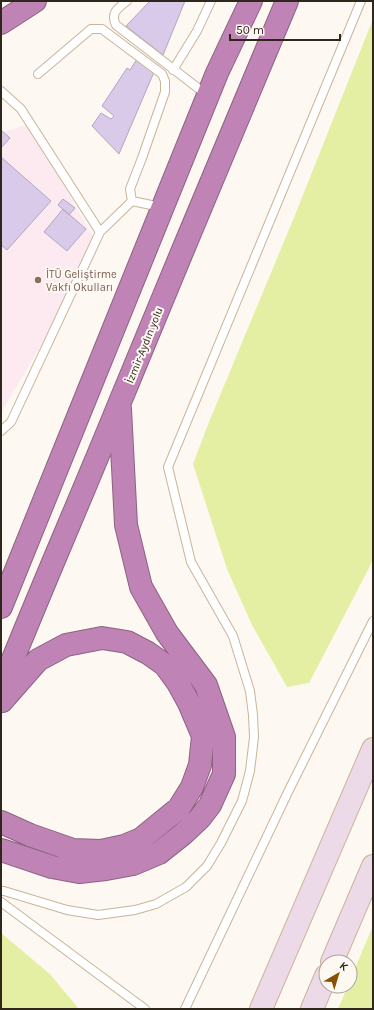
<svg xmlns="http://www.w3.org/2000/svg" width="374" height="1010" viewBox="0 0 374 1010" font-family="Karla,sans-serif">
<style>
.education{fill:#fde9f0}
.green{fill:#e5efa4}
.building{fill:#dacaea;stroke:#b4a5c4}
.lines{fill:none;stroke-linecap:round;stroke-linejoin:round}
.lane-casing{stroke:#cab498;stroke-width:10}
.secondary-casing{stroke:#cab498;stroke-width:24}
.highway-casing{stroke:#8d6380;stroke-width:24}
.lane{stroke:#fff;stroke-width:8}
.secondary{stroke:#ecdae9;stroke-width:22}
.highway{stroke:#bf83b6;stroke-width:22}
.education-dot{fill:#8d6e63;stroke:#fdf8f2;stroke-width:1.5}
.labels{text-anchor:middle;stroke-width:4;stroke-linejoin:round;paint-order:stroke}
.education-label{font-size:11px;fill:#785e54;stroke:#fdf8f2;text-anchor:start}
.street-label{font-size:11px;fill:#2f271c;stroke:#fdf8f2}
</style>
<rect width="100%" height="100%" fill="#fdf8f2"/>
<path class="education" d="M 29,124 L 94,239 L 55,321 L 1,413 L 1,133 Z"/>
<path class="green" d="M 373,19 L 373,559 L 368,570 L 309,683 L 287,687 L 252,625 L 227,569 L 193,464 L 209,422 L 295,215 Z
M 373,926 L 373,1009 L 338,1009 L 348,986 L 350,986 L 350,980 Z
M 1,933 L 50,974 L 79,1009 L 1,1009 Z"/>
<path class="building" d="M 150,1 L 185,1 L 163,55 L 126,26 Z
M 137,59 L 154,72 L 119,154 L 92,126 L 101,113 L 111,119 L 114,116 L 102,106 L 127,68 L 130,70 Z
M 1,130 L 10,138 L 1,148 Z
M 1,157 L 51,201 L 7,250 L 1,245 Z
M 63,199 L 75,208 L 69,215 L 58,205 Z
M 63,209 L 86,229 L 67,251 L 44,232 Z"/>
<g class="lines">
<defs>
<path id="lane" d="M 127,1 C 118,8 110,13 116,25 L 207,95
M 173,70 L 197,31 L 211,1
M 38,74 L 91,29 L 102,29 L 162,74 L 165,81 L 165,92 L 142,158 L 130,189 L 132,201
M 1,91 L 21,109 L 100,232
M 132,201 L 161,207
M 1,431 L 11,422 L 100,232 L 132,201
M 1,891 L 4,891 L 67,910 L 98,915 L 135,910 L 156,904 L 186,887 L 207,866 L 221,843 L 242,801 L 250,771 L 254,737 L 253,715 L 250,691 L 233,636 L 191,562 L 168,467 L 361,1
M 1,902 L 145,1009
M 185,1009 L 288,792 L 373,621"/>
<path id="secondary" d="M 332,962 L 373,866
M 261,1009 L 373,749
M 312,1009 L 326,976"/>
<path id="highway" d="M 1,23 L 35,1
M 1,607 L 217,73 L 251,1
M 1,689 C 39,593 81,498 120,402 C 175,268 231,135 287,1
M 1,822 L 30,835 L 73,850 L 101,851 L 124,846 L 141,839 L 179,808 L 192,787 L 200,765 L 203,736 L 189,703 L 178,683 L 165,665 L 148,653 L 127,642 L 102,638 L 66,645 L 38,660 L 2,701
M 1,850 L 52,867 L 79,872 L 106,869 L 133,864 L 159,853 L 183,834 L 200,818 L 210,805 L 224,774 L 224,737 L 206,685 L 167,633 L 141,587 L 126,525 L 120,409"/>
</defs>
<use href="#lane" class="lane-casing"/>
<use href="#secondary" class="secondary-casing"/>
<use href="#highway" class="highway-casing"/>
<use href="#lane" class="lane"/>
<use href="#secondary" class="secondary"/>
<use href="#highway" class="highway"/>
</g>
<circle class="education-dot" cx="38" cy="280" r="4"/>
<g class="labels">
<g class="education-label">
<text x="46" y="278">İTÜ Geliştirme<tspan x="46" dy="13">Vakfı Okulları</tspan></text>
</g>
<g class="street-label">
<text transform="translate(144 345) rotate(-68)" y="4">İzmir-Aydın yolu</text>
</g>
</g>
<rect width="374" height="1010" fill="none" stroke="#2f271c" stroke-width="4"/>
<g transform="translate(338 974) rotate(38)"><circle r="19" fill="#fdf8f2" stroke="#aba49c"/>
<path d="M0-3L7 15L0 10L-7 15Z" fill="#875100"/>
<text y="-6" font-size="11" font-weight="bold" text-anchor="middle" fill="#2f271c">K</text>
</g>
<path d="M230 34v6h110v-6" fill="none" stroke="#2f271c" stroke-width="2"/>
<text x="236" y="34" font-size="12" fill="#2f271c" stroke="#fdf8f2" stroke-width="3" paint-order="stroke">50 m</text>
</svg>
